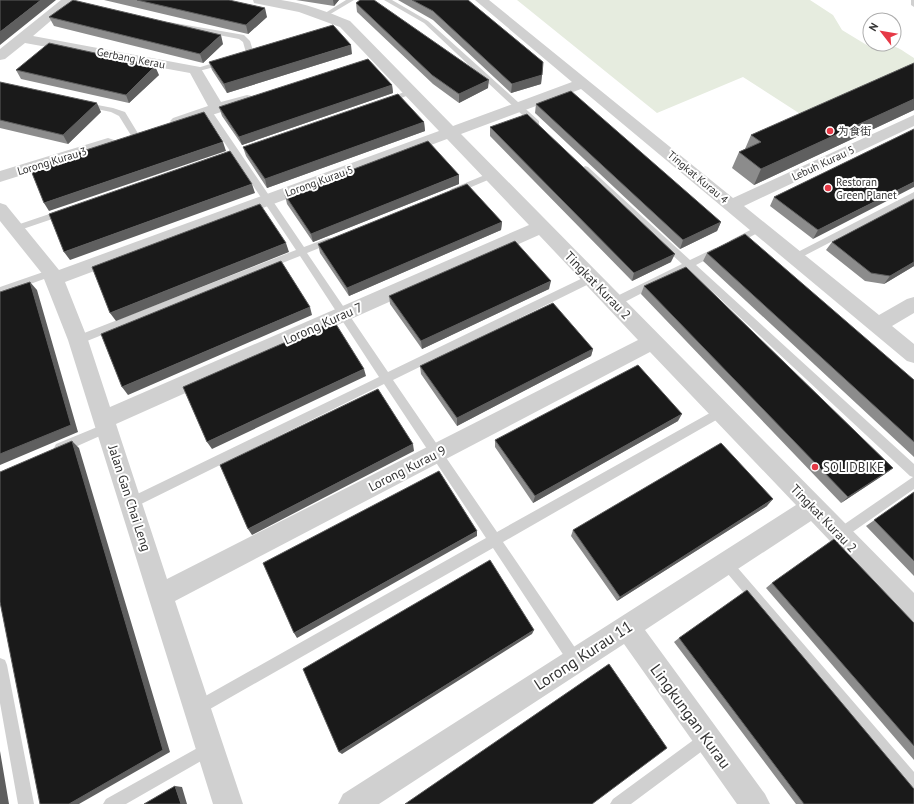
<svg xmlns="http://www.w3.org/2000/svg" width="914" height="804" viewBox="0 0 914 804" font-family="'PT Sans','Noto Sans SC',sans-serif">
<style>
.green{fill:#e6ecdf}
.lines{fill:none;stroke-linecap:round;stroke-linejoin:round}
.lane{fill:#d0d0d0;fill-rule:evenodd}
.street{fill:#d0d0d0;fill-rule:evenodd}
.wall{fill:#8c8c8c}
.shaded-wall{fill:#5f5f5f}
.building{fill:#1a1a1a;stroke:#5f5f5f}
.poi-dot{fill:#e63946;stroke:#fff;stroke-width:1.5}
.labels{text-anchor:middle;stroke-width:4;stroke-linejoin:round;paint-order:stroke}
.far-street-label{font-size:11px;fill:#333;stroke:#fff}
.far-poi-label{font-size:11px;fill:#333;stroke:#fff;text-anchor:start}
.street-label{font-size:13px;fill:#333;stroke:#fff}
.poi-label{font-size:13px;fill:#333;stroke:#fff;text-anchor:start}
.near-street-label{font-size:16px;fill:#333;stroke:#fff}
</style>
<rect width="100%" height="100%" fill="#fff"/>
<path class="green" d="M 517,0 L 810,0 L 833,15 L 842,30 L 870,47 C 890,40 898,48 914,58 L 914,71 L 805,117 L 743,77 L 657,113 Z"/>
<g class="lines">
<path class="lane" d="M 346,0 L 354,0 L 327,16 L 322,15 Z
M 384,0 L 392,0 L 428,21 L 539,121 L 539,125 L 533,125 L 424,23 Z
M 911,0 L 914,0 L 914,7 L 911,5 Z
M 169,22 L 244,35 L 250,41 L 254,54 L 250,56 L 247,56 L 243,42 L 239,39 L 167,25 L 166,24 Z
M 223,60 L 226,60 L 226,64 L 195,72 L 191,70 Z
M 409,90 L 412,90 L 416,92 L 389,103 L 383,103 L 382,101 Z
M 82,102 L 113,108 L 125,112 L 139,135 L 135,138 L 132,137 L 119,116 L 111,112 L 82,106 Z
M 205,110 L 211,110 L 304,247 L 328,238 L 334,238 L 336,240 L 334,242 L 307,253 L 388,372 L 589,275 L 595,275 L 597,278 L 595,281 L 393,380 L 497,532 L 717,409 L 721,407 L 725,409 L 727,412 L 725,415 L 503,542 L 580,655 L 582,660 L 580,665 L 575,667 L 570,665 L 493,548 L 203,713 L 198,715 L 193,713 L 191,708 L 193,703 L 486,538 L 384,384 L 135,507 L 131,509 L 127,507 L 125,503 L 127,499 L 379,377 L 300,256 L 82,343 L 74,343 L 73,340 L 74,337 L 296,250 L 204,112 Z
M 585,166 L 588,167 L 690,260 L 715,248 L 721,248 L 723,250 L 721,252 L 696,265 L 914,464 L 914,489 L 844,538 L 840,540 L 836,538 L 834,534 L 836,530 L 913,477 L 910,476 L 688,269 L 619,305 L 611,305 L 610,302 L 611,299 L 682,264 L 582,171 L 581,169 Z
M 492,172 L 496,175 L 495,177 L 457,193 L 454,194 L 450,191 L 451,189 Z
M 914,192 L 914,199 L 798,259 L 792,259 L 790,257 L 792,255 Z
M 64,209 L 68,212 L 67,214 L 17,231 L 12,228 L 14,226 Z
M 760,225 L 763,226 L 765,228 L 763,230 L 737,244 L 731,244 L 729,242 L 731,240 Z
M 52,269 L 55,271 L 57,273 L 55,275 L 0,295 L 0,287 Z
M 107,423 L 111,425 L 113,428 L 111,431 L 64,452 L 60,453 L 56,452 L 54,448 L 56,444 Z
M 726,557 L 730,559 L 914,772 L 914,792 L 909,789 L 722,567 L 720,563 L 722,559 Z
M 0,658 L 5,660 L 7,665 L 34,804 L 18,804 L 0,703 Z
M 708,731 L 713,733 L 715,738 L 713,743 L 631,804 L 610,804 L 613,799 L 703,733 Z
M 210,741 L 215,743 L 217,748 L 215,753 L 126,804 L 103,804 L 106,799 Z"/>
<path class="street" d="M 61,0 L 75,0 L 33,36 L 200,67 L 221,102 L 247,95 L 252,96 L 254,99 L 252,102 L 178,126 L 173,124 L 170,121 L 173,118 L 208,106 L 190,73 L 25,43 L 5,59 L 0,60 L 0,49 Z
M 253,0 C 262,0 272,0 281,0 C 304,3 328,12 350,21 L 453,126 L 572,82 L 475,0 L 489,0 L 733,198 L 914,115 L 914,126 L 744,206 L 879,315 L 907,299 L 914,297 L 914,313 L 892,326 L 914,344 L 914,363 L 907,361 L 581,89 L 461,134 L 914,593 L 914,624 L 905,620 L 811,521 L 645,630 L 765,794 L 770,804 L 737,804 L 624,644 L 379,804 L 338,804 L 343,794 L 796,505 L 650,352 L 175,601 L 243,804 L 213,804 L 68,340 L 44,279 L 44,276 L 0,221 L 0,203 L 6,205 L 59,270 L 439,131 L 340,27 L 299,12 L 254,3 ZM 447,139 L 529,225 L 110,407 L 88,340 L 65,282 ZM 539,235 L 638,340 L 167,579 L 116,424 Z
M 108,138 L 114,140 L 116,143 L 114,146 L 0,182 L 0,171 Z"/>
</g>
<path class="wall" d="M 104,0 L 229,0 L 267,17 L 248,34 Z
M 296,0 L 339,0 L 334,6 Z
M 398,0 L 468,0 L 543,62 L 541,84 L 511,93 L 433,20 Z
M 356,3 L 488,88 L 459,103 L 433,84 L 357,12 Z
M 49,17 L 223,44 L 203,63 L 54,26 Z
M 352,54 L 227,93 L 212,70 L 209,62 Z
M 914,63 L 914,110 L 754,185 L 732,168 L 739,152 L 745,149 L 751,135 Z
M 16,70 L 159,75 L 129,103 L 21,79 Z
M 0,82 L 101,112 L 68,144 L 0,128 Z
M 392,85 L 393,93 L 242,145 L 222,116 L 219,107 Z
M 536,104 L 721,222 L 717,231 L 680,249 L 535,113 Z
M 424,122 L 425,131 L 267,188 L 246,156 L 243,147 Z
M 490,127 L 671,262 L 632,281 L 490,136 Z
M 914,129 L 813,239 L 770,206 L 774,197 Z
M 459,184 L 313,242 L 287,204 L 285,195 Z
M 914,199 L 914,266 L 884,284 L 865,281 L 826,250 L 832,242 Z
M 502,222 L 501,230 L 349,296 L 320,253 L 318,244 Z
M 707,253 L 914,380 L 914,457 L 703,261 Z
M 644,286 L 885,474 L 841,503 L 641,294 Z
M 549,289 L 422,349 L 390,304 L 389,296 Z
M 593,349 L 591,356 L 457,426 L 421,374 L 420,366 Z
M 678,421 L 533,503 L 495,447 L 495,440 Z
M 914,492 L 914,576 L 866,526 Z
M 767,506 L 617,601 L 571,536 L 573,530 Z
M 772,583 L 914,623 L 914,760 L 766,588 Z
M 679,638 L 914,804 L 796,804 L 674,642 Z"/>
<path class="shaded-wall" d="M 41,0 L 56,0 L 0,45 L 0,32 Z
M 333,0 L 339,0 L 334,6 Z
M 265,8 L 267,17 L 248,34 L 246,25 Z
M 221,35 L 223,44 L 203,63 L 200,54 Z
M 351,45 L 352,54 L 227,93 L 224,84 Z
M 155,66 L 159,75 L 129,103 L 126,95 Z
M 542,75 L 541,84 L 511,93 L 512,84 Z
M 489,80 L 488,88 L 459,103 L 459,94 Z
M 392,85 L 393,93 L 242,145 L 239,137 Z
M 914,99 L 914,110 L 754,185 L 761,169 Z
M 97,103 L 101,112 L 68,144 L 63,135 Z
M 424,122 L 425,131 L 267,188 L 265,179 Z
M 223,142 L 226,151 L 49,211 L 44,203 Z
M 459,175 L 459,184 L 313,242 L 311,234 Z
M 914,182 L 914,187 L 813,239 L 818,230 Z
M 252,184 L 255,193 L 70,260 L 64,252 Z
M 502,222 L 501,230 L 349,296 L 347,288 Z
M 721,222 L 717,231 L 680,249 L 683,240 Z
M 286,243 L 289,252 L 116,321 L 110,313 Z
M 675,254 L 671,262 L 632,281 L 634,273 Z
M 914,262 L 914,266 L 884,284 L 890,276 Z
M 551,281 L 549,289 L 422,349 L 421,341 Z
M 30,282 L 37,290 L 78,432 L 0,465 L 0,454 Z
M 310,307 L 312,315 L 128,395 L 122,387 Z
M 593,349 L 591,356 L 457,426 L 457,418 Z
M 364,369 L 366,376 L 212,449 L 207,442 Z
M 682,414 L 678,421 L 533,503 L 535,496 Z
M 72,441 L 79,448 L 170,752 L 79,804 L 69,804 Z
M 413,444 L 414,451 L 252,535 L 248,529 Z
M 893,468 L 885,474 L 841,503 L 848,497 Z
M 773,499 L 767,506 L 617,601 L 620,597 Z
M 477,531 L 477,536 L 297,638 L 294,633 Z
M 534,630 L 532,634 L 342,754 L 339,752 Z
M 0,751 L 9,804 L 0,804 Z
M 175,786 L 182,787 L 187,804 L 181,804 Z"/>
<path class="building" d="M 0,0 L 41,0 L 0,32 Z
M 73,0 L 221,35 L 200,54 L 49,17 Z
M 137,0 L 229,0 L 265,8 L 246,25 Z
M 360,0 L 374,0 L 489,80 L 459,94 L 432,75 L 356,3 Z
M 412,0 L 468,0 L 543,62 L 542,75 L 512,84 L 433,11 Z
M 333,25 L 351,45 L 224,84 L 209,62 Z
M 49,43 L 155,66 L 126,95 L 16,70 Z
M 368,59 L 392,85 L 239,137 L 219,107 Z
M 914,63 L 914,99 L 761,169 L 739,152 L 761,142 L 751,135 Z
M 0,82 L 97,103 L 63,135 L 0,120 Z
M 571,91 L 721,222 L 683,240 L 536,104 Z
M 398,94 L 424,122 L 265,179 L 243,147 Z
M 204,112 L 223,142 L 44,203 L 30,168 Z
M 527,114 L 675,254 L 634,273 L 490,127 Z
M 914,129 L 914,182 L 818,230 L 774,197 Z
M 428,141 L 459,175 L 311,234 L 285,195 Z
M 230,151 L 252,184 L 64,252 L 49,214 Z
M 467,184 L 502,222 L 347,288 L 318,244 Z
M 914,199 L 914,262 L 890,276 L 871,273 L 832,242 Z
M 260,204 L 286,243 L 110,313 L 92,267 Z
M 745,234 L 914,380 L 914,442 L 707,253 Z
M 515,241 L 551,281 L 421,341 L 389,296 Z
M 281,261 L 310,307 L 122,387 L 101,334 Z
M 686,267 L 893,468 L 848,497 L 644,286 Z
M 30,282 L 71,425 L 0,454 L 0,292 Z
M 553,303 L 593,349 L 457,418 L 420,366 Z
M 334,321 L 364,369 L 207,442 L 183,387 Z
M 638,365 L 682,414 L 535,496 L 495,440 Z
M 378,389 L 413,444 L 248,529 L 220,465 Z
M 72,441 L 163,750 L 69,804 L 40,804 L 0,602 L 0,472 Z
M 721,443 L 773,499 L 620,597 L 573,530 Z
M 439,471 L 477,531 L 294,633 L 263,563 Z
M 914,492 L 914,561 L 874,520 Z
M 834,539 L 914,623 L 914,746 L 772,583 Z
M 490,560 L 534,630 L 339,752 L 303,669 Z
M 747,590 L 914,789 L 914,804 L 804,804 L 679,638 Z
M 609,664 L 667,748 L 592,804 L 405,804 Z
M 175,786 L 181,804 L 144,804 Z"/>
<g class="poi-dot">
<circle cx="830" cy="131" r="4"/>
<circle cx="828" cy="188" r="4"/>
<circle cx="815" cy="467" r="4"/>
</g>
<g class="labels">
<g class="far-street-label">
<text transform="translate(131 58) rotate(11)" y="4">Gerbang Kerau</text>
<text transform="translate(52 161) rotate(-17)" y="4">Lorong Kurau 3</text>
<text transform="translate(823 163) rotate(-25)" y="4">Lebuh Kurau 5</text>
<text transform="translate(698 177) rotate(40)" y="4">Tingkat Kurau 4</text>
<text transform="translate(319 181) rotate(-20)" y="4">Lorong Kurau 5</text>
</g>
<g class="far-poi-label">
<text x="838" y="135">为食街</text>
<text x="836" y="186">Restoran<tspan x="836" dy="13">Green Planet</tspan></text>
</g>
<g class="street-label">
<text transform="translate(598 285) rotate(46)" y="5">Tingkat Kurau 2</text>
<text transform="translate(323 323) rotate(-24)" y="5">Lorong Kurau 7</text>
<text transform="translate(407 468) rotate(-27)" y="5">Lorong Kurau 9</text>
<text transform="translate(130 498) rotate(72)" y="5">Jalan Gan Chai Leng</text>
<text transform="translate(824 518) rotate(46)" y="5">Tingkat Kurau 2</text>
</g>
<g class="poi-label">
<text x="823" y="472">SOLIDBIKE</text>
</g>
<g class="near-street-label">
<text transform="translate(583 655) rotate(-33)" y="6">Lorong Kurau 11</text>
<text transform="translate(691 716) rotate(54)" y="6">Lingkungan Kurau</text>
</g>
</g>
<g transform="translate(882 32) rotate(301)"><circle r="19" fill="#ffffff" stroke="#adadad"/>
<path d="M0-3L7 15L0 10L-7 15Z" fill="#e63946"/>
<text y="-6" font-size="11" font-weight="bold" text-anchor="middle" fill="#333333">N</text>
</g>
</svg>
